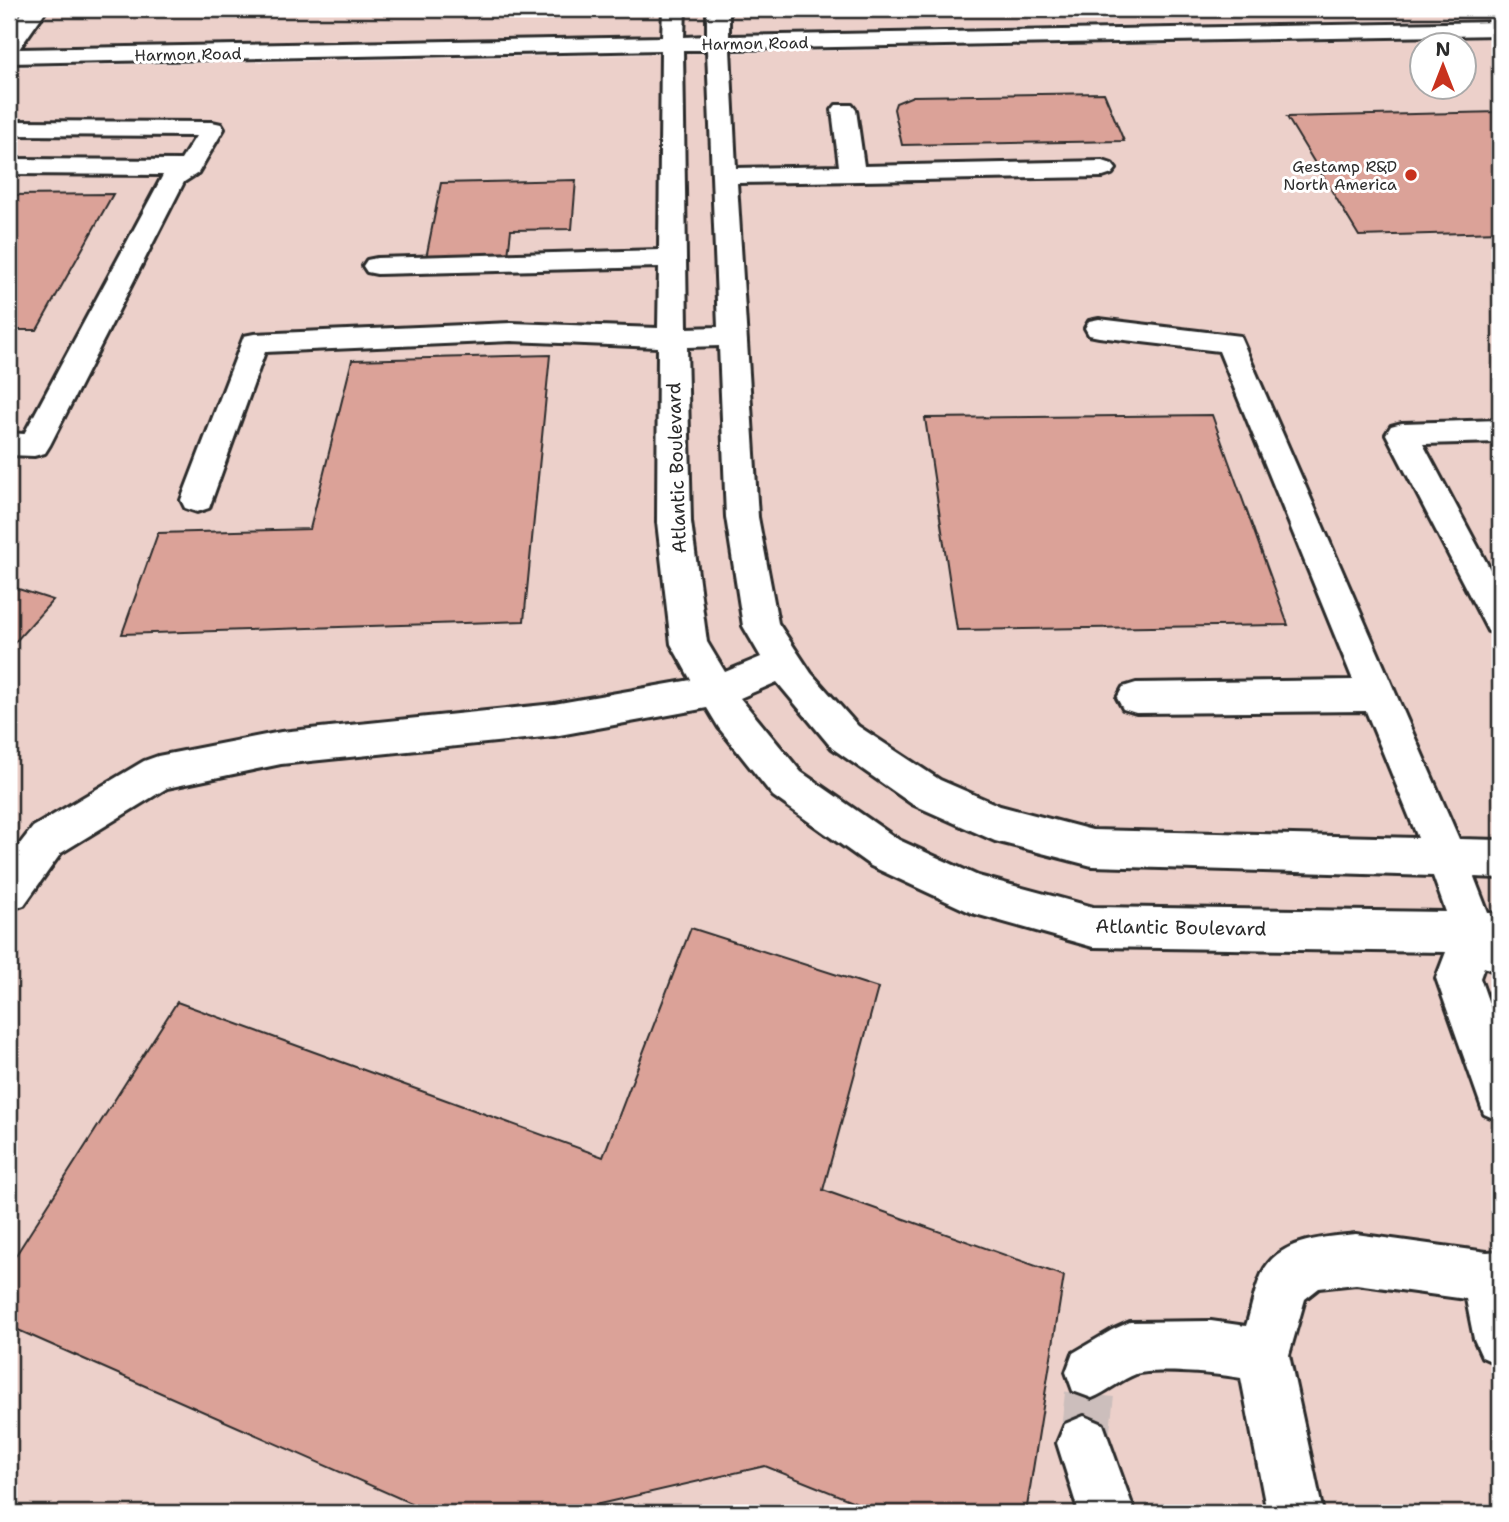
<svg xmlns="http://www.w3.org/2000/svg" width="1509" height="1522" viewBox="0 0 1509 1522" font-family="'Shantell Sans',sans-serif">
<style>
.built{fill:#ecd0ca;fill-rule:evenodd}
.building{fill:#dba298;stroke:#2b2b2b;stroke-width:2}
.lines{fill:none;stroke-linecap:round;stroke-linejoin:round}
.minor-tunnel{stroke:#ccbebc;stroke-width:49;stroke-dasharray:49 24;stroke-linecap:butt}
.minor-casing{stroke:#2b2b2b;stroke-width:6}
.minor{fill:#fff;fill-rule:evenodd}
.poi-dot{fill:#c8321e;stroke:#fff;stroke-width:2.5}
.labels{text-anchor:middle;stroke-width:6;stroke-linejoin:round;paint-order:stroke}
.far-street-label{font-size:16px;fill:#2b2b2b;stroke:#fff}
.far-poi-label{font-size:16px;fill:#2b2b2b;stroke:#fff;text-anchor:end}
.street-label{font-size:19px;fill:#2b2b2b;stroke:#fff}
</style>
<rect width="100%" height="100%" fill="#f4e3e0"/>
<filter id="ink" filterUnits="userSpaceOnUse"><feTurbulence type="fractalNoise" baseFrequency=".0143" numOctaves="2"/><feDisplacementMap in="SourceGraphic" scale="14" xChannelSelector="R" yChannelSelector="G"/><feConvolveMatrix kernelMatrix="1 2 1 2 8 2 1 2 1" color-interpolation-filters="sRGB"/></filter>
<g filter="url(#ink)">
<path class="built" d="M 9,9 L 1500,9 L 1500,18 L 9,47 Z
M 1500,38 L 1500,1513 L 9,1513 L 9,67 ZM 1422,46 L 1464,46 L 1464,88 L 1422,88 Z"/>
<path class="building" d="M 1104,93 L 1124,141 L 902,145 L 894,109 L 896,103 L 913,96 Z
M 1500,112 L 1500,232 L 1359,236 L 1287,117 Z
M 576,180 L 572,229 L 511,230 L 508,256 L 426,258 L 441,183 Z
M 113,194 L 37,330 L 9,330 L 9,195 Z
M 550,355 L 524,621 L 122,634 L 158,533 L 310,529 L 352,360 Z
M 1212,415 L 1288,625 L 957,630 L 925,418 Z
M 9,586 L 53,600 L 9,649 Z
M 691,928 L 878,988 L 823,1190 L 1064,1276 L 1026,1513 L 882,1513 L 765,1466 L 560,1513 L 433,1513 L 9,1326 L 9,1266 L 177,1002 L 603,1157 Z"/>
<g class="lines">
<path class="minor-tunnel" d="M 1084,1443 L 1092,1372"/>
<defs>
<path id="minor" d="M 25,9 L 47,9 L 19,49 L 662,37 L 663,9 L 685,9 L 684,37 L 707,36 L 707,9 L 729,9 L 729,36 L 1500,22 L 1500,35 L 730,49 L 736,168 L 839,166 L 832,110 L 836,105 L 852,105 L 856,110 L 864,166 L 1103,161 L 1112,164 L 1116,169 L 1112,174 L 1103,177 L 737,183 L 758,517 L 778,623 L 811,673 L 858,726 L 940,780 L 1000,806 L 1092,830 L 1418,838 L 1366,711 L 1136,713 L 1123,709 L 1117,698 L 1123,687 L 1136,683 L 1353,680 L 1219,351 L 1099,337 L 1089,335 L 1085,328 L 1089,321 L 1099,319 L 1240,336 L 1459,839 L 1500,840 L 1500,878 L 1474,877 L 1488,913 L 1500,913 L 1500,966 L 1491,970 L 1484,967 L 1480,978 L 1500,1035 L 1500,1121 L 1484,1114 L 1436,978 L 1446,952 L 1093,947 L 972,913 L 871,866 L 773,796 L 719,728 L 707,708 L 554,736 L 281,764 L 167,788 L 61,853 L 24,905 L 9,910 L 9,858 L 33,827 L 144,761 L 158,756 L 281,732 L 554,704 L 691,680 L 671,644 L 657,522 L 658,347 L 511,341 L 265,352 L 209,508 L 197,512 L 185,508 L 181,500 L 244,336 L 254,334 L 511,323 L 658,328 L 659,267 L 377,274 L 367,272 L 363,266 L 367,260 L 377,258 L 659,250 L 661,50 L 9,63 L 9,32 ZM 683,50 L 707,50 L 718,327 L 687,328 ZM 719,346 L 726,517 L 743,626 L 761,657 L 725,672 L 707,642 L 691,522 L 687,347 ZM 777,682 L 832,748 L 912,804 L 995,841 L 1092,866 L 1433,876 L 1446,912 L 1093,907 L 978,876 L 899,840 L 801,772 L 740,698 Z
M 9,121 L 212,122 L 221,124 L 224,129 L 198,173 L 184,182 L 50,445 L 45,453 L 34,456 L 9,455 L 9,433 L 24,434 L 163,175 L 9,174 L 9,159 L 181,160 L 196,136 L 9,135 Z
M 1500,420 L 1500,442 L 1423,444 L 1500,588 L 1500,635 L 1488,631 L 1386,434 L 1391,426 L 1402,423 Z
M 1356,1234 L 1487,1252 L 1500,1251 L 1500,1365 L 1482,1357 L 1474,1339 L 1466,1299 L 1356,1284 L 1319,1288 L 1305,1299 L 1289,1355 L 1323,1513 L 1267,1513 L 1241,1378 C 1221,1374 1154,1368 1136,1374 C 1122,1379 1107,1392 1092,1398 L 1073,1391 L 1066,1372 L 1073,1353 L 1112,1330 L 1130,1322 L 1211,1321 L 1246,1326 C 1252,1308 1255,1285 1265,1268 C 1283,1239 1326,1237 1356,1234 Z
M 1084,1416 L 1103,1424 L 1135,1513 L 1079,1513 L 1057,1443 L 1065,1424 Z"/>
</defs>
<use href="#minor" class="minor-casing"/>
<use href="#minor" class="minor"/>
</g>
</g>
<circle class="poi-dot" cx="1411" cy="175" r="7"/>
<g class="labels">
<g class="far-street-label">
<text transform="translate(755 43) rotate(-1)" y="6">Harmon Road</text>
<text transform="translate(188 54) rotate(-1)" y="6">Harmon Road</text>
</g>
<g class="far-poi-label">
<text x="1397" y="172">Gestamp R&amp;D<tspan x="1397" dy="18">North America</tspan></text>
</g>
<g class="street-label">
<text transform="translate(676 468) rotate(-92)" y="7">Atlantic Boulevard</text>
<text transform="translate(1181 927) rotate(1)" y="7">Atlantic Boulevard</text>
</g>
</g>
<rect width="1509" height="1522" fill="none" stroke="#fff" stroke-width="35"/>
<rect x="18" y="18" width="1474" height="1487" fill="none" stroke="#2b2b2b" stroke-width="2.5" filter="url(#ink)"/>
<g transform="translate(1443 66)"><circle r="33" fill="#ffffff" stroke="#aaaaaa" stroke-width="2"/>
<path d="M0-5L12 26L0 18L-12 26Z" fill="#c8321e"/>
<text y="-10" font-size="19" font-weight="bold" text-anchor="middle" fill="#2b2b2b">N</text>
</g>
</svg>
